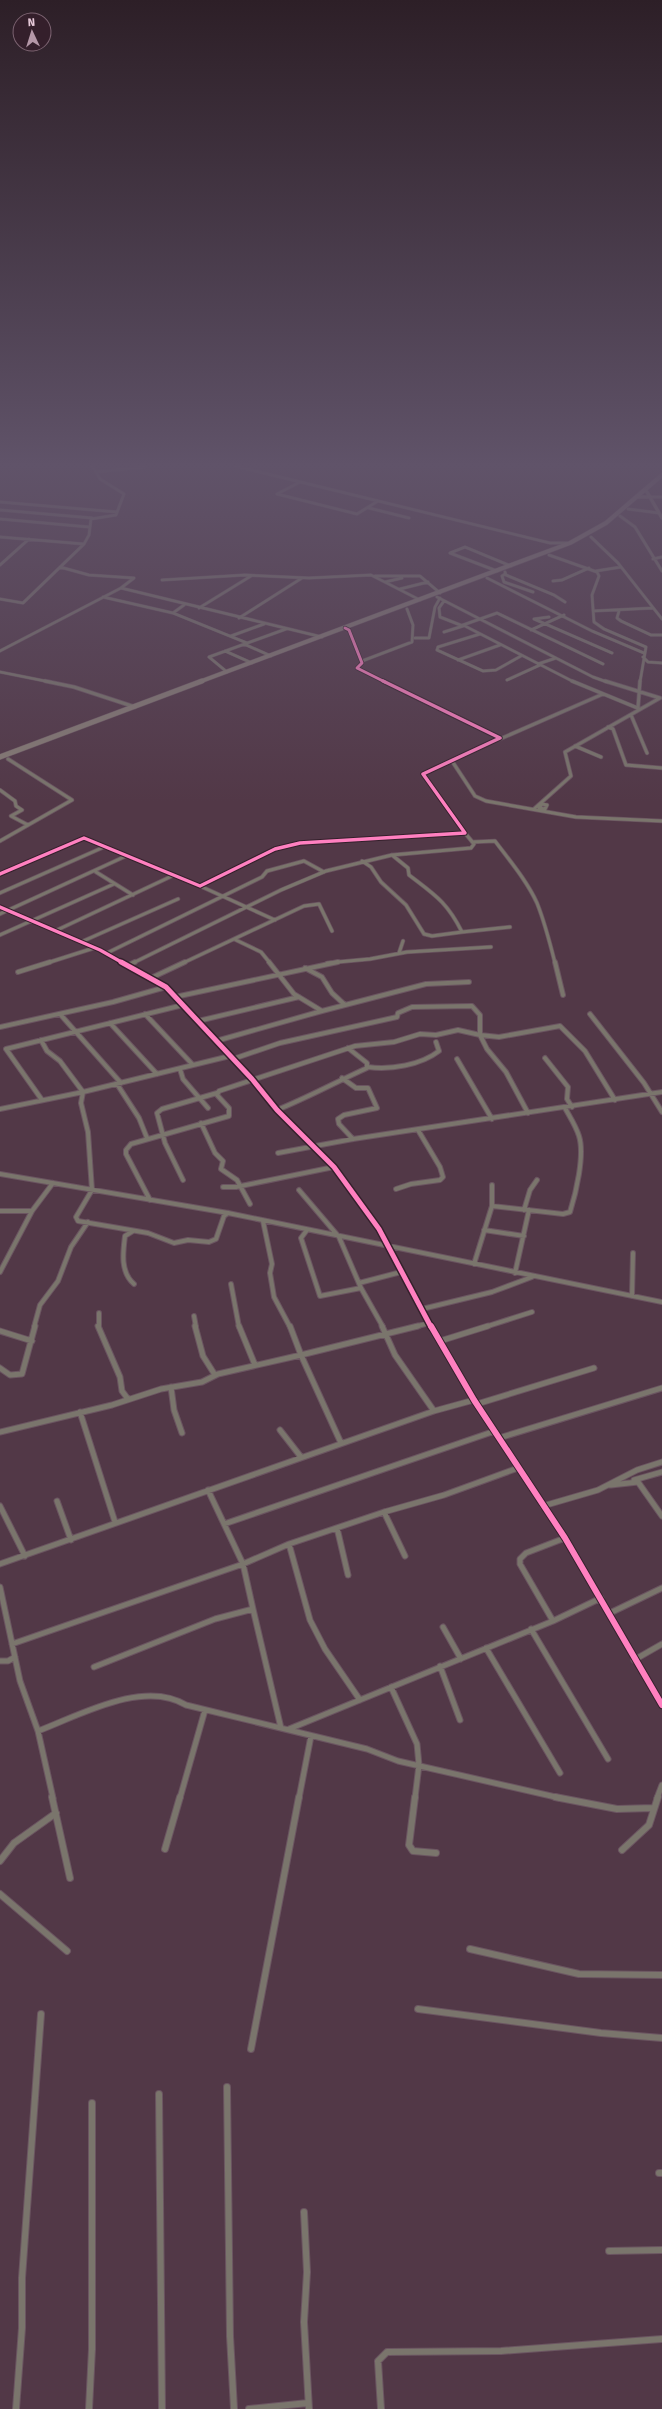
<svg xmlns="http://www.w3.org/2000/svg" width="662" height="2409" viewBox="0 0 662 2409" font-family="'Fira Sans',sans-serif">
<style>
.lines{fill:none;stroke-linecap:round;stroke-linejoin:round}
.street-far4-casing{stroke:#6b5561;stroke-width:3.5}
.street-far3-casing{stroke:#6b5561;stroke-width:4.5}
.street-far2-casing{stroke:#6b5561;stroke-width:6}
.street-far1-casing{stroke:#6b5561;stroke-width:7}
.street-casing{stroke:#6b5561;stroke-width:8}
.secondary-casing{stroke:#6b5561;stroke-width:4}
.highway-far1-casing{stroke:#6b5561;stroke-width:5}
.highway-casing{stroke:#6b5561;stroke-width:6}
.street-far4{stroke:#7a756c;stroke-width:2.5}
.street-far3{stroke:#7a756c;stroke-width:3}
.street-far2{stroke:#7a756c;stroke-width:4}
.street-far1{stroke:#7a756c;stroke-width:5}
.street{stroke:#7a756c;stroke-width:6}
.secondary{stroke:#7f766d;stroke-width:3}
.highway-far1{stroke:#867b75;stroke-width:4}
.highway{stroke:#867b75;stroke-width:5}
.cycleway-far3-casing{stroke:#341f2b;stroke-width:4.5}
.cycleway-far2-casing{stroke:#341f2b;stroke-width:5.5}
.cycleway-far1-casing{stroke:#341f2b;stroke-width:8}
.cycleway-casing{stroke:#341f2b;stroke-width:8}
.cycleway-far3{stroke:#ff80c0;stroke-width:3}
.cycleway-far2{stroke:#ff80c0;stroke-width:3.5}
.cycleway-far1{stroke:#ff80c0;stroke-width:5}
.cycleway{stroke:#ff80c0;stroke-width:6}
</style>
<rect width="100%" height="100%" fill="#523847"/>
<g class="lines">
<defs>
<path id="street-far4" d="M 235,466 L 550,543 L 567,543
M 96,472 L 145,467 L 146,465
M 300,482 L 277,494 L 357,514 L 378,501
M 650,497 L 662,497
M 0,502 L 117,512
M 369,508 L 409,518
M 628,509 L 659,513
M 0,510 L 92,518
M 620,516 L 635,527 L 662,571
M 0,519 L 89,527
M 0,537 L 84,544 L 89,535 L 91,519 L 116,515 L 124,494 L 100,479 L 92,465
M 591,537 L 618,563 L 662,619
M 549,555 L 597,572 L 599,576 L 592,595 L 594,622 L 604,629 L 646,647 L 640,682
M 653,559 L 662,557
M 0,565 L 29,539
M 60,567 L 89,575 L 134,578 L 121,588 L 322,637
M 497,571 L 450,553 L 465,547 L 511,566
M 596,571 L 621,567
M 505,572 L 506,575 L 554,595 L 565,602
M 505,574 L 502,576 L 504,582 L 533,592
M 375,576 L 420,576 L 440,593
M 487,578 L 592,631 L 644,653
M 162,580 L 245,575 L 309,578 L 371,575 L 420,600
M 553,581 L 562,580 L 589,568
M 385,582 L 402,578
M 400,589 L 428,582
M 103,597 L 173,613 L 247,643
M 437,597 L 593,677 L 607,682
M 0,599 L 23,603 L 84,544
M 444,601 L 439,608 L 440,617 L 463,626 L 444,632
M 199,608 L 251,576
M 593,611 L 653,608
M 619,611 L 617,618 L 621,621 L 651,635 L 662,635
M 173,613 L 184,605
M 549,617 L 534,619 L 612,653
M 239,618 L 302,578
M 345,628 L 349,630 L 362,663 L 357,668 L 385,682
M 531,630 L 564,615
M 480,634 L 438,647 L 437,650 L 483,671 L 496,670 L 521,656
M 231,636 L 264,624
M 415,638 L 429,638 L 435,607 L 440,598
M 244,644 L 271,656
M 0,651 L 121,588
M 225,651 L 252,663
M 643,657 L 648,662 L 662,663
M 458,660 L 500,645
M 362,661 L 412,642 L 413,625 L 407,609
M 538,664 L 556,658
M 0,672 L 50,682
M 227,672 L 209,657 L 286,629
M 507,680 L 540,665
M 574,682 L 463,625 L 497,613 L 603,664"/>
<path id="street-far3" d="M 45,681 L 74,687 L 135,707
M 572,681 L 640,709
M 605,681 L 660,698
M 638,708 L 640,681
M 631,715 L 647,753
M 608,727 L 613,729 L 626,765 L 662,768
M 500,739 L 603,694
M 575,746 L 601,757
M 452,761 L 475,796 L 486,801 L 576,817 L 662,821
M 0,790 L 15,801 L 16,806 L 22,810 L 11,816 L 28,825
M 542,804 L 547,805 L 545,809 L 539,808 Z
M 534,809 L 571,776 L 565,752 L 660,698
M 0,841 L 72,800 L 8,759
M 472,842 L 495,841 C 510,861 527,881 537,903 C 545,923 550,943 555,963
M 392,855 L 408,868 L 409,875 C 435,895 447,902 462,932 L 510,927
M 362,861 L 371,867 L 381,882 L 406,905 L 424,934 L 432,936 L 462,932
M 96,872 L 133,895
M 0,874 L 84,838 L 200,886 L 275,849 L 300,843 L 465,833 L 423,774 L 500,738 L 383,681
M 200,886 L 275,920
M 0,893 L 104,847
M 0,907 L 100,950 L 123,963
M 0,914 L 126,856
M 55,931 L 172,876
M 0,935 L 114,884
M 236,940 L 261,952 L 270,963
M 81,942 L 178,899
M 107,953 L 262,877 L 267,871 L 304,861 L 324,872
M 399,953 L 403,941
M 47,963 L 94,948
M 133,963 L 281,890 L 326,871 L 392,855 L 471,848 L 474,844 L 465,833
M 183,963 L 304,906 L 319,904 L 332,931
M 327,963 L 370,959 L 407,952 L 491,947"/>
<path id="street-far2" d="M 121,962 L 166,987 L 252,1079 L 277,1110 L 334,1167 L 379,1229 L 431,1327
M 555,962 L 563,995
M 129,965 L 135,962
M 305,968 L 322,977 L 332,993 L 345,1005
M 18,972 L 50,962
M 151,978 L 185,962
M 175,997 L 338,962
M 322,1011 L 426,984 L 469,982
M 60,1014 L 121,1083
M 145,1014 L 193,1065
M 590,1014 L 644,1083 L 662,1112
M 198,1021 L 299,997
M 110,1023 L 157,1074
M 0,1027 L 113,1002 L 166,987
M 41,1040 L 47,1051 L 60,1061 L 83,1092 L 81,1103 L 88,1132 L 92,1190 L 76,1217 L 78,1221 L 148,1233 L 174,1243 L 188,1240 L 209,1242 L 216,1239 L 224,1216 L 228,1213
M 216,1041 L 322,1011 L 294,994 L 269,962
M 545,1058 L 568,1087 L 567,1099 L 572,1107
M 233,1059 L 280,1043 L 397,1017 L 398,1013 L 412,1007 L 472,1006 L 480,1015 L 480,1035 L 499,1037 L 560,1026 L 585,1051 L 615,1100
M 457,1059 L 492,1119
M 368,1067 C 391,1070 421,1065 439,1051 L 436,1042
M 180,1069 L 183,1079 L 208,1108
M 342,1078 L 356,1088 L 368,1088 L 377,1108 L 344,1115 L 338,1119 L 339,1124 L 353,1139
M 117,1084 L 139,1118 L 147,1138
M 42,1100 L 6,1049 L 183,1005
M 0,1109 L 83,1092 L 230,1056
M 277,1110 C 309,1097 336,1082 367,1068 L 367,1063 L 348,1048
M 201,1123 L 215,1153 L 223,1161 L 221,1169 L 237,1180 L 250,1204
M 278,1153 L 353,1139 L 662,1092
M 0,1174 L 228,1213 L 662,1302
M 183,1180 L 165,1143 L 157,1113 L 162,1109 L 217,1093
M 223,1187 L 236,1187 L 334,1167
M 396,1189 L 411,1184 L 440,1180 L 443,1177 L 440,1167 L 418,1130
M 299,1190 L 339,1237 L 361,1288 L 383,1327
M 150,1200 L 126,1154 L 126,1150 L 131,1144 L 229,1116 L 229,1108 L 217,1095 L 219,1091 L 355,1046 L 394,1042 L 420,1034 L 436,1035 L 458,1030 L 480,1035 L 487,1049 L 506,1072 L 528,1113
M 492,1206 L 563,1214 L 570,1212 C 576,1193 585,1155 579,1136 C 576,1126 570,1117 565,1108
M 524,1210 L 530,1190 L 537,1180
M 0,1211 L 32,1211
M 263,1221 L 272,1264 L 270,1273 L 274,1297 L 290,1327
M 307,1230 L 301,1238 L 320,1296 L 361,1288
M 484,1230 L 524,1236
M 133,1231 L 125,1236 C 123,1252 120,1272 134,1284
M 474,1264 L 492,1206 L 492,1185
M 0,1272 L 32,1211 L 53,1183
M 515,1273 L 529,1210
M 359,1283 L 401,1272
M 231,1284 L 239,1327
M 632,1296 L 633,1253
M 422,1309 L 492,1292 L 532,1277
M 194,1316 L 196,1327
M 34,1327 L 40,1305 L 58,1281 L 71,1247 L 88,1222
M 99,1327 L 99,1313
M 414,1327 L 429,1323
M 485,1327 L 532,1312"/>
<path id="street-far1" d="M 98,1326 L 120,1377 L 122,1391 L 128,1399
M 195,1326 L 203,1356 L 215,1375
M 239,1326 L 255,1365
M 290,1326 L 301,1355 L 418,1326
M 382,1326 L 395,1355 L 434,1411 L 474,1400
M 431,1326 L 474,1400 L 565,1538 L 662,1705
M 0,1331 L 32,1341
M 440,1341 L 488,1326
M 0,1368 L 10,1375 L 22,1374 L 35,1326
M 171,1387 L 174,1410 L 182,1433
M 477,1404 L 594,1368
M 80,1412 L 115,1522
M 280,1430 L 301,1457
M 0,1432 L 112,1405 L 161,1389 L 202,1382 L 218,1374 L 301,1355 L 341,1443
M 499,1438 L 662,1388
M 634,1480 L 662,1472
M 611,1485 L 638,1482 L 662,1516
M 57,1501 L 71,1540
M 0,1506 L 25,1556
M 543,1506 L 598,1490 L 637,1470 L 662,1462
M 384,1512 L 405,1556
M 224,1524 L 495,1431
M 337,1528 L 348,1575
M 289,1544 L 310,1620 L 325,1649 L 360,1700
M 0,1564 L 434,1411
M 0,1587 L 20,1681 L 38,1731 L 53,1798
M 253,1609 L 281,1728
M 610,1613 L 662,1588
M 553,1621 L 520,1564 L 520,1559 L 526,1553 L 565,1538
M 443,1627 L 461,1659
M 531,1629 L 608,1759
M 12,1644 L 243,1564 L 289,1544 L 384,1512 L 444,1495 L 518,1468
M 486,1648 L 560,1773
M 634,1660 L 662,1644
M 0,1661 L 8,1661 L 15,1657
M 440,1666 L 460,1720
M 94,1667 L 215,1619 L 253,1609 L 243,1564 L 208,1490
M 391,1687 L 417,1744 L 419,1765 L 415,1798
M 289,1729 L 553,1621 L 601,1598
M 38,1731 C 80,1715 144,1679 186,1705 L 367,1749 L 398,1761 L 560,1798
M 180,1798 L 205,1710
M 299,1798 L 311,1736
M 657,1798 L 662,1785"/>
<path id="street" d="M 52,1797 L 70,1878
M 415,1797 L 409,1845 L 413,1851 L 436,1853
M 555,1797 L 617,1809 L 653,1808
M 165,1849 L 180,1797
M 622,1850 L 649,1825 L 658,1797
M 0,1861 L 14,1843 L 56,1813
M 0,1894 L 67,1951
M 470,1949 L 579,1974 L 662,1975
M 418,2009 L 601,2033 L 662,2038
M 251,2049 L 299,1797
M 227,2087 L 230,2336 L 234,2409
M 159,2094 L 162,2409
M 659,2173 L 662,2173
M 304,2212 L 307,2272 L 304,2322 L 309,2409
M 609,2251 L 662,2250
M 16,2409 L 22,2328 L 22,2278 L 41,2014
M 89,2409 L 92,2349 L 92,2103
M 249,2409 L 308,2403
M 381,2409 L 378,2361 L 387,2352 L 501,2351 L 662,2339"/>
<path id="secondary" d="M 647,492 L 662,518
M 636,497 L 650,497"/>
<path id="highway-far1" d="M 199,682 L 570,543 L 606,523 L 662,475"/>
<path id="highway" d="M 0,757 L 202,681"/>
</defs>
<use href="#street-far4" class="street-far4-casing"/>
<use href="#street-far3" class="street-far3-casing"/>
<use href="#street-far2" class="street-far2-casing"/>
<use href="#street-far1" class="street-far1-casing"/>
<use href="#street" class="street-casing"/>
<use href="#secondary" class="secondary-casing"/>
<use href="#highway-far1" class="highway-far1-casing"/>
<use href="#highway" class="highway-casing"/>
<use href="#street-far4" class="street-far4"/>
<use href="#street-far3" class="street-far3"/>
<use href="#street-far2" class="street-far2"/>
<use href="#street-far1" class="street-far1"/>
<use href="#street" class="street"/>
<use href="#secondary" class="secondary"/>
<use href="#highway-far1" class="highway-far1"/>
<use href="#highway" class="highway"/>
<defs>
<path id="cycleway-far3" d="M 345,628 L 349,630 L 362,663 L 357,668 L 385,682"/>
<path id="cycleway-far2" d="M 0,874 L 84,838 L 200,886 L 275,849 L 300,843 L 465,833 L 423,774 L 500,738 L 383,681
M 0,907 L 100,950 L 123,963"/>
<path id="cycleway-far1" d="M 121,962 L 166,987 L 252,1079 L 277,1110 L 334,1167 L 379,1229 L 431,1327"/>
<path id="cycleway" d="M 431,1326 L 474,1400 L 565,1538 L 662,1705"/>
</defs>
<use href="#cycleway-far3" class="cycleway-far3-casing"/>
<use href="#cycleway-far2" class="cycleway-far2-casing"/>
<use href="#cycleway-far1" class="cycleway-far1-casing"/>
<use href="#cycleway" class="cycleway-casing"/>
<use href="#cycleway-far3" class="cycleway-far3"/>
<use href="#cycleway-far2" class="cycleway-far2"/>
<use href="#cycleway-far1" class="cycleway-far1"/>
<use href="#cycleway" class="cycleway"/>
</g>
<linearGradient id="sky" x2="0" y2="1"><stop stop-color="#2d1f27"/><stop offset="0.58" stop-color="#605369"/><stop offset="1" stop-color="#605369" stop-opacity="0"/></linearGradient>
<rect width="662" height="802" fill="url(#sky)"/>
<g transform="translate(32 32) rotate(356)"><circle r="19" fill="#341f2b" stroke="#7c6371"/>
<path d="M0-3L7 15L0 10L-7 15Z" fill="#b497a7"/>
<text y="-6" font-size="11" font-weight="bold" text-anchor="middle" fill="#e8cada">N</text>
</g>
</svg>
